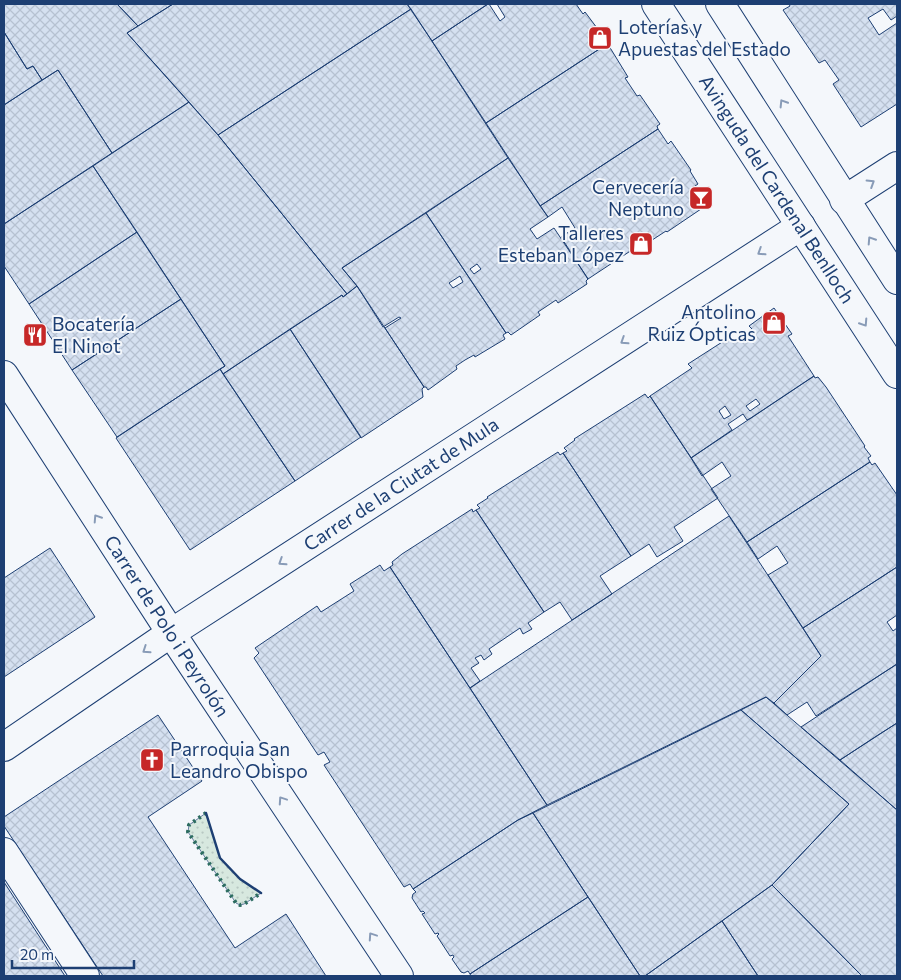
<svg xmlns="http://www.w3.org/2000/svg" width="901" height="980" viewBox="0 0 901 980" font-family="Commissioner,sans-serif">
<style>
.grass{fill:url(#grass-dots);stroke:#687fa3}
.building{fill:url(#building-cross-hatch);stroke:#1d3f73;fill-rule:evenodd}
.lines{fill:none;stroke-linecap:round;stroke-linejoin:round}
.minor-casing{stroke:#1d3f73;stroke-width:30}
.major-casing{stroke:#1d3f73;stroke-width:30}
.minor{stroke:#f4f7fb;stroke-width:28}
.major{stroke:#f4f7fb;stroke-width:28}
.hedge{stroke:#2c6c60;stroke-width:4;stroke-dasharray:2.5 4;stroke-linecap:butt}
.wall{stroke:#1d3f73;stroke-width:2.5}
.oneway{stroke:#889bb7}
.labels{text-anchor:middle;stroke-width:4;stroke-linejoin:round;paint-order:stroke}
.poi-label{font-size:19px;fill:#1d3f73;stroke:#f4f7fb;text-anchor:start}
.street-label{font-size:19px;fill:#1d3f73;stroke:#f4f7fb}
</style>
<defs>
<pattern id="grass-dots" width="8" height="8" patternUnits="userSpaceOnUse" patternTransform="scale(1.25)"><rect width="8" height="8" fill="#d7e8df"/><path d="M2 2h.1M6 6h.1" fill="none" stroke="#b8c8c3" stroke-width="1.8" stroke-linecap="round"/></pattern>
<pattern id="building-cross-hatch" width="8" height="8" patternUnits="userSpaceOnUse" patternTransform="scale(1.25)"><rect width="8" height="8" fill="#d5e0f0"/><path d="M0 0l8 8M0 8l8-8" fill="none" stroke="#b6c1d1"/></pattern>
</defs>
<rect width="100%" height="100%" fill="#f4f7fb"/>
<path class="grass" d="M 206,813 L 220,858 L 240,879 L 261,893 L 244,904 L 240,905 L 236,903 L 188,832 L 189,825 Z"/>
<path class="building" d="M 4,4 L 117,4 L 138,26 L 127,33 L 189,102 L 112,153 L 58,70 L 42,80 L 33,66 L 27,69 L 4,32 Z
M 117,4 L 173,4 L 138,26 Z
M 173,4 L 407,4 L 411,9 L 218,135 L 127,33 Z
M 407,4 L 488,4 L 432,41 Z
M 488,4 L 489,4 L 500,21 L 505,17 L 497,4 L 576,4 L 583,14 L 585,12 L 597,28 L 605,41 L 602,44 L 604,46 L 486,123 L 432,41 Z
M 789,4 L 897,4 L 897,16 L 891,20 L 883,9 L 868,18 L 879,35 L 897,23 L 897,104 L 861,127 L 833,84 L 839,80 L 825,60 L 819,63 L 783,10 L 790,6 Z
M 411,9 L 508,158 L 342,268 L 357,286 L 347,294 L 218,135 Z
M 4,32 L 27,69 L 33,66 L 42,80 L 4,105 Z
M 604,46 L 606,48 L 609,46 L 628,77 L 625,78 L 637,96 L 640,95 L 660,124 L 657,126 L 658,129 L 540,206 L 486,123 Z
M 58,70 L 112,153 L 4,224 L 4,105 Z
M 189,102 L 218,135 L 347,294 L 343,297 L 342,295 L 223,374 L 220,369 L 225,366 L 93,166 Z
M 658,129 L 668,144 L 671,141 L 691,170 L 690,171 L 698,184 L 695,186 L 705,201 L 702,203 L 703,206 L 701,209 L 667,232 L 666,231 L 646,244 L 644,242 L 588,279 L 561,237 L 575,228 L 562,207 L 548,217 L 540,206 Z
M 508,158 L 548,217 L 530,229 L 537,239 L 554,228 L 588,279 L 586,281 L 587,284 L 558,303 L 556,300 L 538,312 L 540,315 L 511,335 L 508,332 L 506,333 L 426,213 ZM 477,264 L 481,269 L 474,274 L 470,269 Z
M 93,166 L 137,232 L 29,304 L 4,266 L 4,224 Z
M 426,213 L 506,333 L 503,335 L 505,339 L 475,357 L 474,355 L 465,360 L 456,366 L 457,369 L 428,390 L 426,387 L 424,387 L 385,328 L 401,318 L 399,317 L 383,327 L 357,286 L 342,268 ZM 460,276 L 463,282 L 453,288 L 449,283 Z
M 137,232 L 181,299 L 72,370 L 29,304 Z
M 357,286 L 424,387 L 422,389 L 423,397 L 361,438 L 290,329 L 342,295 L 343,297 Z
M 181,299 L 225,366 L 117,437 L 72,370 Z
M 774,308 L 792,334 L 788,336 L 814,376 L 751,418 L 747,420 L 743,414 L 728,424 L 732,430 L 691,458 L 650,396 L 692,368 L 688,364 L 730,337 L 733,341 L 752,329 L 749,326 ZM 756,399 L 760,404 L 750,411 L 746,406 ZM 725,406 L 731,415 L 724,419 L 719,411 Z
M 290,329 L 361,437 L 295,481 L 223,374 Z
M 220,369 L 295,481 L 190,550 L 116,438 Z
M 814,376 L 815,378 L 818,377 L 826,387 L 865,446 L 864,447 L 871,456 L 868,458 L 870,462 L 747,542 L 711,489 L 731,476 L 722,462 L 702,476 L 691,458 Z
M 645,394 L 648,398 L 650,396 L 718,498 L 674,527 L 683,541 L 657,557 L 649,544 L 631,556 L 563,453 L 567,451 L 564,448 L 575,440 L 574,439 Z
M 558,452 L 560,455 L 563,453 L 631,556 L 600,576 L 612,594 L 572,620 L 560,602 L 544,612 L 476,510 L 480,508 L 477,505 L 488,498 L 487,497 Z
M 870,462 L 872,465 L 875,463 L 897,495 L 897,567 L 803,628 L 768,575 L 788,563 L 777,546 L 758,559 L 747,542 Z
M 472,509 L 473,512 L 476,510 L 544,612 L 528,623 L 532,629 L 523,634 L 520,628 L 489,649 L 492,654 L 484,660 L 481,655 L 475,658 L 479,663 L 471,668 L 480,681 L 470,688 L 390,567 L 393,565 L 392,562 L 402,554 Z
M 729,516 L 821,656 L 774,703 L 766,697 L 547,805 L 470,688 Z
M 50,548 L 95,617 L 4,677 L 4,578 Z
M 380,565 L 384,571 L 390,567 L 547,805 L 518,820 L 413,889 L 410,884 L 404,887 L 324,765 L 330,762 L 324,752 L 318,755 L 254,658 L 259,653 L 255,648 L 317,606 L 321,612 L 354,591 L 350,584 Z
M 897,567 L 897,615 L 887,622 L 893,631 L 897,628 L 897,664 L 816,716 L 807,702 L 787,715 L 774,703 L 821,656 L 803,628 Z
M 897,664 L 897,723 L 878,735 L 840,760 L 801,727 Z
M 766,697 L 897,810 L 897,976 L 862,976 L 772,885 L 849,804 L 741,710 Z
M 741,710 L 849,804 L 772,885 L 645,976 L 640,976 L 533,813 Z
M 158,715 L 202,781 L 148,817 L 235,948 L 286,914 L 326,976 L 103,976 L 4,826 L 4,817 Z
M 897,723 L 897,810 L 840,760 Z
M 533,813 L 588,897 L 470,974 L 468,971 L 464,973 L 461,972 L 452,959 L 454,957 L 453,955 L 450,956 L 437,936 L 439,934 L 438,933 L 435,934 L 422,914 L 425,913 L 423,911 L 421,912 L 412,898 L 413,894 L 416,892 L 413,889 L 518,820 Z
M 4,882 L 65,976 L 4,976 Z
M 772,885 L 862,976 L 758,976 L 722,921 Z
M 588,897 L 640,976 L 471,976 L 470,974 Z
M 722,921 L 758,976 L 645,976 Z"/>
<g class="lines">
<defs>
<path id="minor" d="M 844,200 L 897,166
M 4,375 L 171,633 L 399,976
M 4,747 L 171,633 L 801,226
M 4,852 L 85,976"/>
<path id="major" d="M 656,4 L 897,374
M 720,4 L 897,280"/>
</defs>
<use href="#minor" class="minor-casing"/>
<use href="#major" class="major-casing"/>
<use href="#minor" class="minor"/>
<use href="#major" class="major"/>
<path class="hedge" d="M 206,813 L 189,825 L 188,832 L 236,903 L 240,905 L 244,904 L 261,893"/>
<path class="wall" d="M 206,813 L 220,858 L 240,879 L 261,893"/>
</g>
<defs><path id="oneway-chevron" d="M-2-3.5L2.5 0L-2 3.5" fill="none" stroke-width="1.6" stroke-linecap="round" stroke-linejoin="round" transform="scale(1.25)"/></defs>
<g class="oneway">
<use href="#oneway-chevron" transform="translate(783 103) rotate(-122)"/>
<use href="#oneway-chevron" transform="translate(871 183) rotate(-32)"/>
<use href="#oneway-chevron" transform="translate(871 240) rotate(-123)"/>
<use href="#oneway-chevron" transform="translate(761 252) rotate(147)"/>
<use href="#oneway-chevron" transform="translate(864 323) rotate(57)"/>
<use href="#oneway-chevron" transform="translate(624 341) rotate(147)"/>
<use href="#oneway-chevron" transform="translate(97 518) rotate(-123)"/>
<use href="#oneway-chevron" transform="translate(282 562) rotate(147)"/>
<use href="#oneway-chevron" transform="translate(146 650) rotate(146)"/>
<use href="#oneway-chevron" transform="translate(282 800) rotate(-124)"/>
<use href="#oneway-chevron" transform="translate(372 936) rotate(-124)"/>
</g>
<defs>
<symbol id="shop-square" viewBox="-11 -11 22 22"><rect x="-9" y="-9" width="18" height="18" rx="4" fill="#c62828" stroke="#f4f7fb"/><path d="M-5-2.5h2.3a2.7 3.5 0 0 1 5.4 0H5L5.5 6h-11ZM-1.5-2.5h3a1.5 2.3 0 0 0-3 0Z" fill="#fff"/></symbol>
<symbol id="bar-square" viewBox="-11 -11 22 22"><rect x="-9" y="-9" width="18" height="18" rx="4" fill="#c62828" stroke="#f4f7fb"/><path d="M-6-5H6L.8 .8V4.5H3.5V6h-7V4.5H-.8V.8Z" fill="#fff"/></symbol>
<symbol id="restaurant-square" viewBox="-11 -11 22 22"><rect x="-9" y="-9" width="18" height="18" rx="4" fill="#c62828" stroke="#f4f7fb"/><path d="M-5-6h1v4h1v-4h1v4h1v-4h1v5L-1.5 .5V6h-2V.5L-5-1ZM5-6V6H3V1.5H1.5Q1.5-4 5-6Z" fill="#fff"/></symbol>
<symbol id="church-square" viewBox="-11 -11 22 22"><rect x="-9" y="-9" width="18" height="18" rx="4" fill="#c62828" stroke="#f4f7fb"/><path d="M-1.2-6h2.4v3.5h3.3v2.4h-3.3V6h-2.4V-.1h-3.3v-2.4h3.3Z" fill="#fff"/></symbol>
</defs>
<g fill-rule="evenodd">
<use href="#shop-square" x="586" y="24" width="28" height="28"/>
<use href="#bar-square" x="687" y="184" width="28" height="28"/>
<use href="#shop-square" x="627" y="230" width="28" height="28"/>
<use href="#shop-square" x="760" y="309" width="28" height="28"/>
<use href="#restaurant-square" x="21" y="321" width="28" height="28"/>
<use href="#church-square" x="138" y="746" width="28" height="28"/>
</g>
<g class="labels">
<g class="poi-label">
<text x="618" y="34">Loterías y<tspan x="618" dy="22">Apuestas del Estado</tspan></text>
<text x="684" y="194" text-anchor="end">Cervecería<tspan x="684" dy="22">Neptuno</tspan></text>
<text x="624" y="240" text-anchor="end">Talleres<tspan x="624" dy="22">Esteban López</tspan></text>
<text x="756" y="319" text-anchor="end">Antolino<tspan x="756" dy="22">Ruiz Ópticas</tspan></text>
<text x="52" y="331">Bocatería<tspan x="52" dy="22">El Ninot</tspan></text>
<text x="170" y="756">Parroquia San<tspan x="170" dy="22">Leandro Obispo</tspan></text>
</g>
<g class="street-label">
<text transform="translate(777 189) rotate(57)" y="7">Avinguda del Cardenal Benlloch</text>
<text transform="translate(401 484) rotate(-33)" y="7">Carrer de la Ciutat de Mula</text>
<text transform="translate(167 626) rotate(57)" y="7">Carrer de Polo i Peyrolón</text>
</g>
</g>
<rect width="901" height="980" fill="none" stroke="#1d3f73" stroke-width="10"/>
<path d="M12 960v8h122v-8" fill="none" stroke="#1d3f73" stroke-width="2.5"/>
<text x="20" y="960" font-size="15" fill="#1d3f73" stroke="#f4f7fb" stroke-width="4" paint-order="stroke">20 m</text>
</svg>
